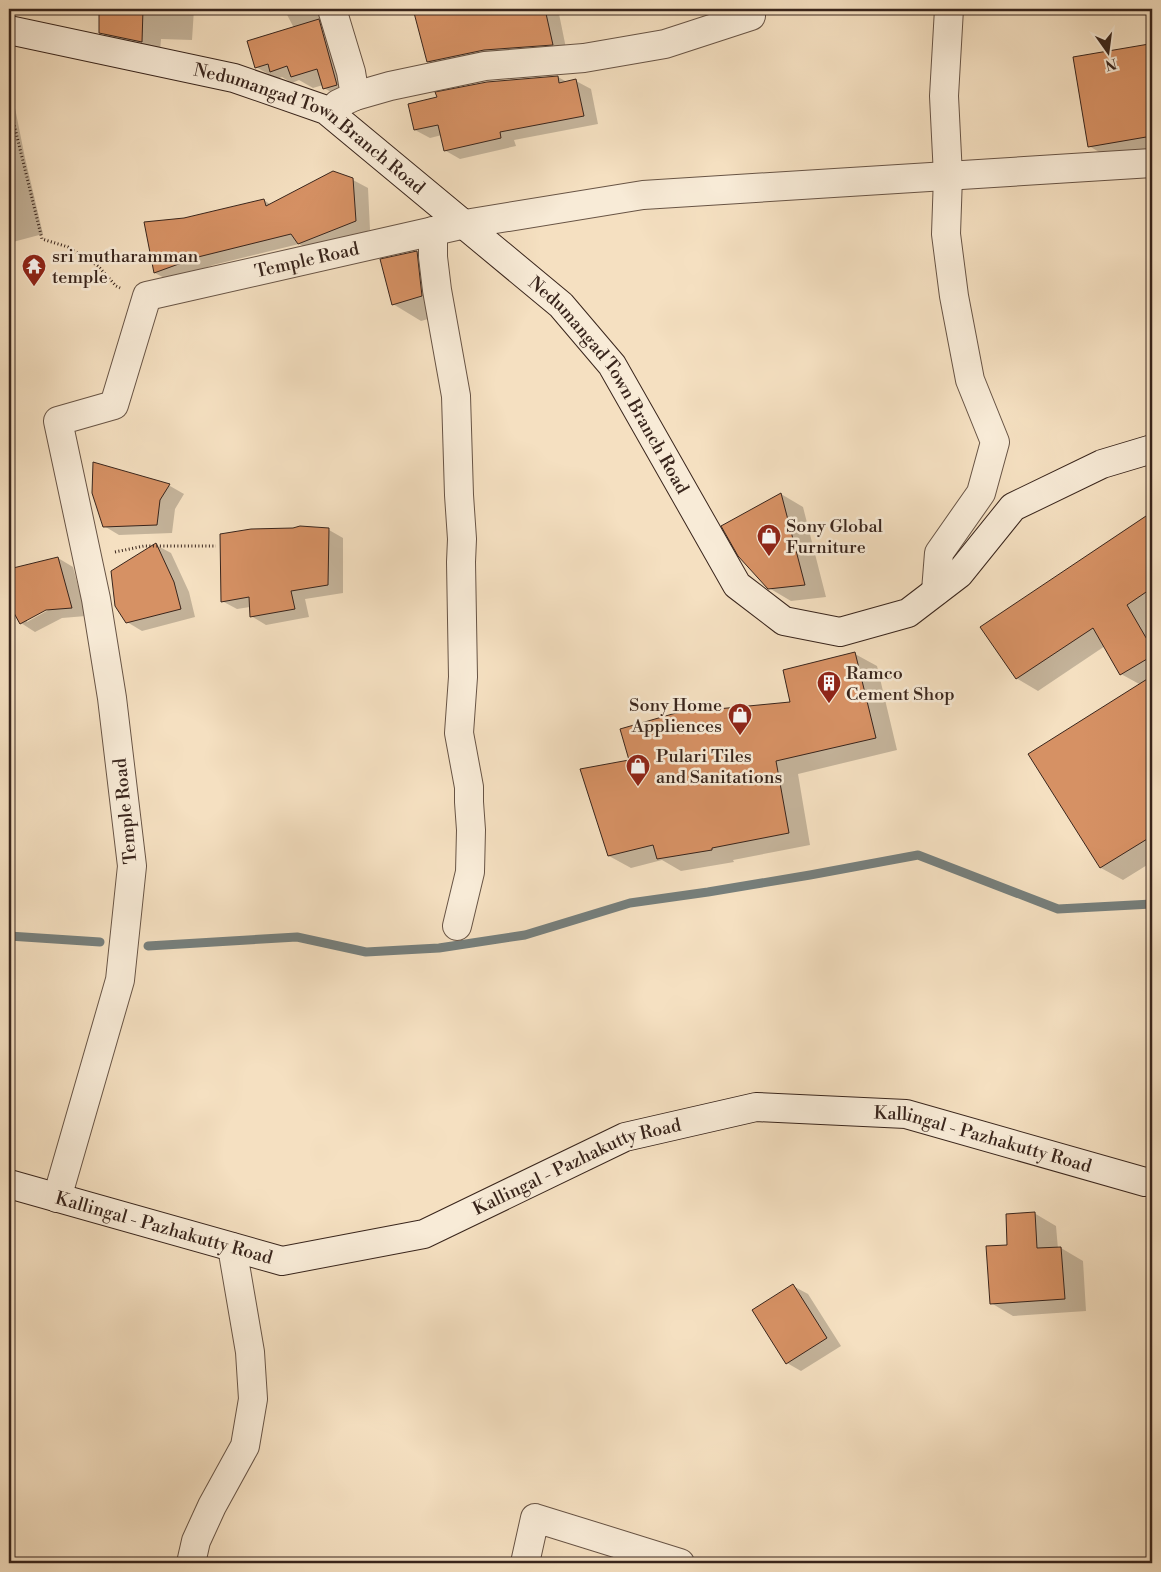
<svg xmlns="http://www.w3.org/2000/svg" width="1161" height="1572" viewBox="0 0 1161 1572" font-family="'Libre Bodoni',serif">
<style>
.shadow{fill:#0003;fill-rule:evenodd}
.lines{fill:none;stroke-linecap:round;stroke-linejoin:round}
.stream{stroke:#767f7c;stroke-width:9}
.building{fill:#d69164;stroke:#39251c}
.street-casing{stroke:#685445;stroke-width:30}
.secondary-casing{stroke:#39251c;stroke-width:30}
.path{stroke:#39251c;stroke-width:3;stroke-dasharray:1 2.5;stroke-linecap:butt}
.street{stroke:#f8ebd7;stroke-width:28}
.secondary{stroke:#f8ebd7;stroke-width:28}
.labels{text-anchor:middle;stroke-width:5;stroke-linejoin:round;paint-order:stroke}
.street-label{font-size:18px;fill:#39251c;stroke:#f8ebd7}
.poi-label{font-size:18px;fill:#39251c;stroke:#f8ebd7;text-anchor:start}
</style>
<rect width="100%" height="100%" fill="#f5e0c1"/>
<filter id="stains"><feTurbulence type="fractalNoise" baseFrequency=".004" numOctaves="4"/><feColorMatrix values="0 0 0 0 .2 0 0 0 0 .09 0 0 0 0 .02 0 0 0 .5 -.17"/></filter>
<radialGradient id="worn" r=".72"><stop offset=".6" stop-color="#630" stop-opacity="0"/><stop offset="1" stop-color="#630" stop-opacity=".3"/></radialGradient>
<path class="shadow" d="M 100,9 L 194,9 L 192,40 L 161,39 L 160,52 L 119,44 L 100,32 Z
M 284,9 L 330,9 L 345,100 L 324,88 L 323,85 L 313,88 L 299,80 L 292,83 L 282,77 L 277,79 L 256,67 L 294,28 Z
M 414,9 L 558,9 L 567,53 L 443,70 L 428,61 Z
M 1011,9 L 1058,9 L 1013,10 Z
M 1149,45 L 1152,47 L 1152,152 L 1111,159 L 1089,146 Z
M 558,77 L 567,82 L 576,81 L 591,89 L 598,124 L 514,140 L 516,146 L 460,159 L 446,151 L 442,135 L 430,138 L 415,130 Z
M 9,86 L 11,88 L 25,158 L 43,234 L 9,243 Z
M 353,180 L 368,188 L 370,230 L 314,252 L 299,244 L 213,265 L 170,281 L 155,273 L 184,219 L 264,200 L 271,205 Z
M 417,252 L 446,269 L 450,313 L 421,321 L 393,304 L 381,260 Z
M 94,463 L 170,486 L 184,494 L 175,509 L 172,533 L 119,535 L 104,526 Z
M 781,494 L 803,507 L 826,597 L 791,601 L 769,588 Z
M 1152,514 L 1152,681 L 1149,683 L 1152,685 L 1152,862 L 1123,880 L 1101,868 L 1030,754 L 1141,685 L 1121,674 L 1105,646 L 1038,691 L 1016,678 L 982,627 Z
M 329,530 L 343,538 L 343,593 L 305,599 L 309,617 L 266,625 L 251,616 L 250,607 L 237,609 L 222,601 Z
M 156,545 L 171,553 L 189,592 L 195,617 L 142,631 L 127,622 Z
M 58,558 L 73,567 L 86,616 L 62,618 L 35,632 L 21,623 L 9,602 L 9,570 ZM 51,606 L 52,608 L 27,622 L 27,619 Z
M 855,654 L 877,666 L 897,750 L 798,774 L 810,845 L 733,860 L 734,862 L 681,871 L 662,860 L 631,868 L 609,856 L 631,760 L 792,704 Z
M 1034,1213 L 1056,1226 L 1058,1249 L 1061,1248 L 1083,1261 L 1086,1311 L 1013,1316 L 991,1303 L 1009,1246 Z
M 793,1286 L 808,1294 L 841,1346 L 801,1371 L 787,1363 Z"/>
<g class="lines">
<path class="stream" d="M 9,936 L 100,942
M 148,946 L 297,937 L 366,952 L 439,948 L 525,935 L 630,903 L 708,892 L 810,875 L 918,855 L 1058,909 L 1152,904"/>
</g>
<path class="building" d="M 99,9 L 143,9 L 142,42 L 99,33 Z
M 413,9 L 545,9 L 553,45 L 484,50 L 427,62 Z
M 319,19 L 337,85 L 323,89 L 317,69 L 291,77 L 287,66 L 270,72 L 268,64 L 255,68 L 247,41 Z
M 1149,44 L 1152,63 L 1152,136 L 1088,147 L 1073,57 Z
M 558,76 L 559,83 L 576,79 L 584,116 L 500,132 L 501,138 L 444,151 L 438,125 L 414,130 L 408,104 L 437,97 L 435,92 L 487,82 Z
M 333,171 L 353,178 L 356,221 L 298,244 L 291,234 L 198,257 L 154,273 L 144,222 L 184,218 L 264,199 L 266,206 Z
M 417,251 L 422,296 L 392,305 L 380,259 Z
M 93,462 L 170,484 L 160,500 L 157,525 L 103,527 L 92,493 Z
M 781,493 L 805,585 L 768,589 L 738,556 L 721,526 Z
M 1152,512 L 1152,588 L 1127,605 L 1152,648 L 1152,656 L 1120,675 L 1093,628 L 1016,679 L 980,627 Z
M 300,526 L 329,528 L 328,585 L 291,591 L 295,609 L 250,617 L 249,597 L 221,602 L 220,534 L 251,529 L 293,528 Z
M 156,543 L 174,582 L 181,609 L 126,623 L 115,606 L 111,571 Z
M 58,557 L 72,608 L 46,610 L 20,624 L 9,604 L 9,569 Z
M 855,652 L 876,738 L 776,761 L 789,833 L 712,848 L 712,850 L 657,859 L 653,845 L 608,856 L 580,769 L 629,760 L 620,729 L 676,713 L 790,702 L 783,670 Z
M 1152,676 L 1152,836 L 1100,868 L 1028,754 Z
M 1035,1212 L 1037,1248 L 1061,1247 L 1065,1299 L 990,1304 L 986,1246 L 1007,1245 L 1006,1214 Z
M 793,1284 L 827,1338 L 786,1364 L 752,1310 Z"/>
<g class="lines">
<defs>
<g id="street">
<path d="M 332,9 L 351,72 L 355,96 L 338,104"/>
<path d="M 355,96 L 390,86 L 485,66 L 584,58 L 665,44 L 751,16"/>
<path d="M 433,231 L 433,257 L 437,290 L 456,396 L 459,495 L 462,539 L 461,562 L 463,677 L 459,733 L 469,787 L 469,802 L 471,830 L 470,872 L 457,926"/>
<path d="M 936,591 L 939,553 L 981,493 L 995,442 L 970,380 L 954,296 L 946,234 L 948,176 L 944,96 L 949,9"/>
<path id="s1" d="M 57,1198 L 120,980 L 132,866 L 112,698 L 96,599 L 58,421 L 114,405 L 147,296 L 465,224 L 643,195 L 1152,163"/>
<path d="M 191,1563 L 196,1541 L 212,1506 L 245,1446 L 253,1399 L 250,1352 L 232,1247"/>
<path d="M 525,1563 L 535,1518 L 680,1563"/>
</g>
<g id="secondary">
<path id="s2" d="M 9,30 L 234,78 L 326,110 L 561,305 L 612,365 L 737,585 L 784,621 L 840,632 L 908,613 L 959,574 L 1013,507 L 1102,464 L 1152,449"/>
<path id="s3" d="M 9,1184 L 282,1261 L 424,1234 L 625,1137 L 756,1107 L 906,1114 L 1145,1182 L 1152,1181"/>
</g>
</defs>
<use href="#street" class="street-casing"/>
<use href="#secondary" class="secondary-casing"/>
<path class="path" d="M 9,77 L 11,112 L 42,239 L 68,247 L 98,266 L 116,286 L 120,288
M 115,552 L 144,546 L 216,546"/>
<use href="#street" class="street"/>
<use href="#secondary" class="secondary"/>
</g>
<defs>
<symbol id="temple-pin" viewBox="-11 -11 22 30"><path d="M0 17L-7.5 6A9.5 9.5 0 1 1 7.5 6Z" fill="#8f2418" stroke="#f8ebd7"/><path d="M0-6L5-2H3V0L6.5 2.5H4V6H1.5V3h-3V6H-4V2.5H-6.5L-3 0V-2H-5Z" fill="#fff"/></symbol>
<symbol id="shop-pin" viewBox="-11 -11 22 30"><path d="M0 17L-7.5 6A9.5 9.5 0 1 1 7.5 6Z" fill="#8f2418" stroke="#f8ebd7"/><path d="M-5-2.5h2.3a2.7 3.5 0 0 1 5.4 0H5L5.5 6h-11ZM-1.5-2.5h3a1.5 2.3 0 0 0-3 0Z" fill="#fff"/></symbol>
<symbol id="building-pin" viewBox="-11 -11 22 30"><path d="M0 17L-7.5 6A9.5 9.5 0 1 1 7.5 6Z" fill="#8f2418" stroke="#f8ebd7"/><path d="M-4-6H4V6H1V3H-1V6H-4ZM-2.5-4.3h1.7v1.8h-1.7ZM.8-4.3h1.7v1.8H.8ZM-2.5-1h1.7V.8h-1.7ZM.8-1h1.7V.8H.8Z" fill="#fff"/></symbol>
</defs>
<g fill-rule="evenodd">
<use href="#temple-pin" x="20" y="252" width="28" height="38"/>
<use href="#shop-pin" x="755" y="522" width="28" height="38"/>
<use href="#building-pin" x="815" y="669" width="28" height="38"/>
<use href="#shop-pin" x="726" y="701" width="28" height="38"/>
<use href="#shop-pin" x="624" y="752" width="28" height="38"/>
</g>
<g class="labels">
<g class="street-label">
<text dy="6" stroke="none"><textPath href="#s2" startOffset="321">Nedumangad Town Branch Road</textPath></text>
<text dy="6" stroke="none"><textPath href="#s1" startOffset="1129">Temple Road</textPath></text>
<text dy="6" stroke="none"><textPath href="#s2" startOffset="726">Nedumangad Town Branch Road</textPath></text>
<text transform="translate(125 811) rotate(-96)" y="6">Temple Road</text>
<text dy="6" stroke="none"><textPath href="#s3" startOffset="1016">Kallingal - Pazhakutty Road</textPath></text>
<text dy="6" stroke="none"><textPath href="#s3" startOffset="596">Kallingal - Pazhakutty Road</textPath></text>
<text dy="6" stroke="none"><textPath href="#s3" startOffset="161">Kallingal - Pazhakutty Road</textPath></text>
</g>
<g class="poi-label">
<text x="52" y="262">sri mutharamman<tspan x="52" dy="21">temple</tspan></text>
<text x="786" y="532">Sony Global<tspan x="786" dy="21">Furniture</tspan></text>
<text x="846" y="679">Ramco<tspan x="846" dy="21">Cement Shop</tspan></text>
<text x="722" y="711" text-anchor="end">Sony Home<tspan x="722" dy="21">Appliences</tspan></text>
<text x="656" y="762">Pulari Tiles<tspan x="656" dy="21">and Sanitations</tspan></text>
</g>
</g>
<rect width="1161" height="1572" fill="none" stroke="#f5e0c1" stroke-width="30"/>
<rect x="10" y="10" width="1141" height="1552" fill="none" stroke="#39251c" stroke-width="2.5"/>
<rect x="15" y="15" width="1131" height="1542" fill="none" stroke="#39251c"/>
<g transform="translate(1108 52) rotate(166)" stroke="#f8ebd7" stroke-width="4" paint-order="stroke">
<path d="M0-4L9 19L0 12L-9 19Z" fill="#39251c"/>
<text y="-8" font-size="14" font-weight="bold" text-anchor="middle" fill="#39251c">N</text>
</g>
<rect width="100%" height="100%" filter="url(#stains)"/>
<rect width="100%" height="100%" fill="url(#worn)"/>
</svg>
